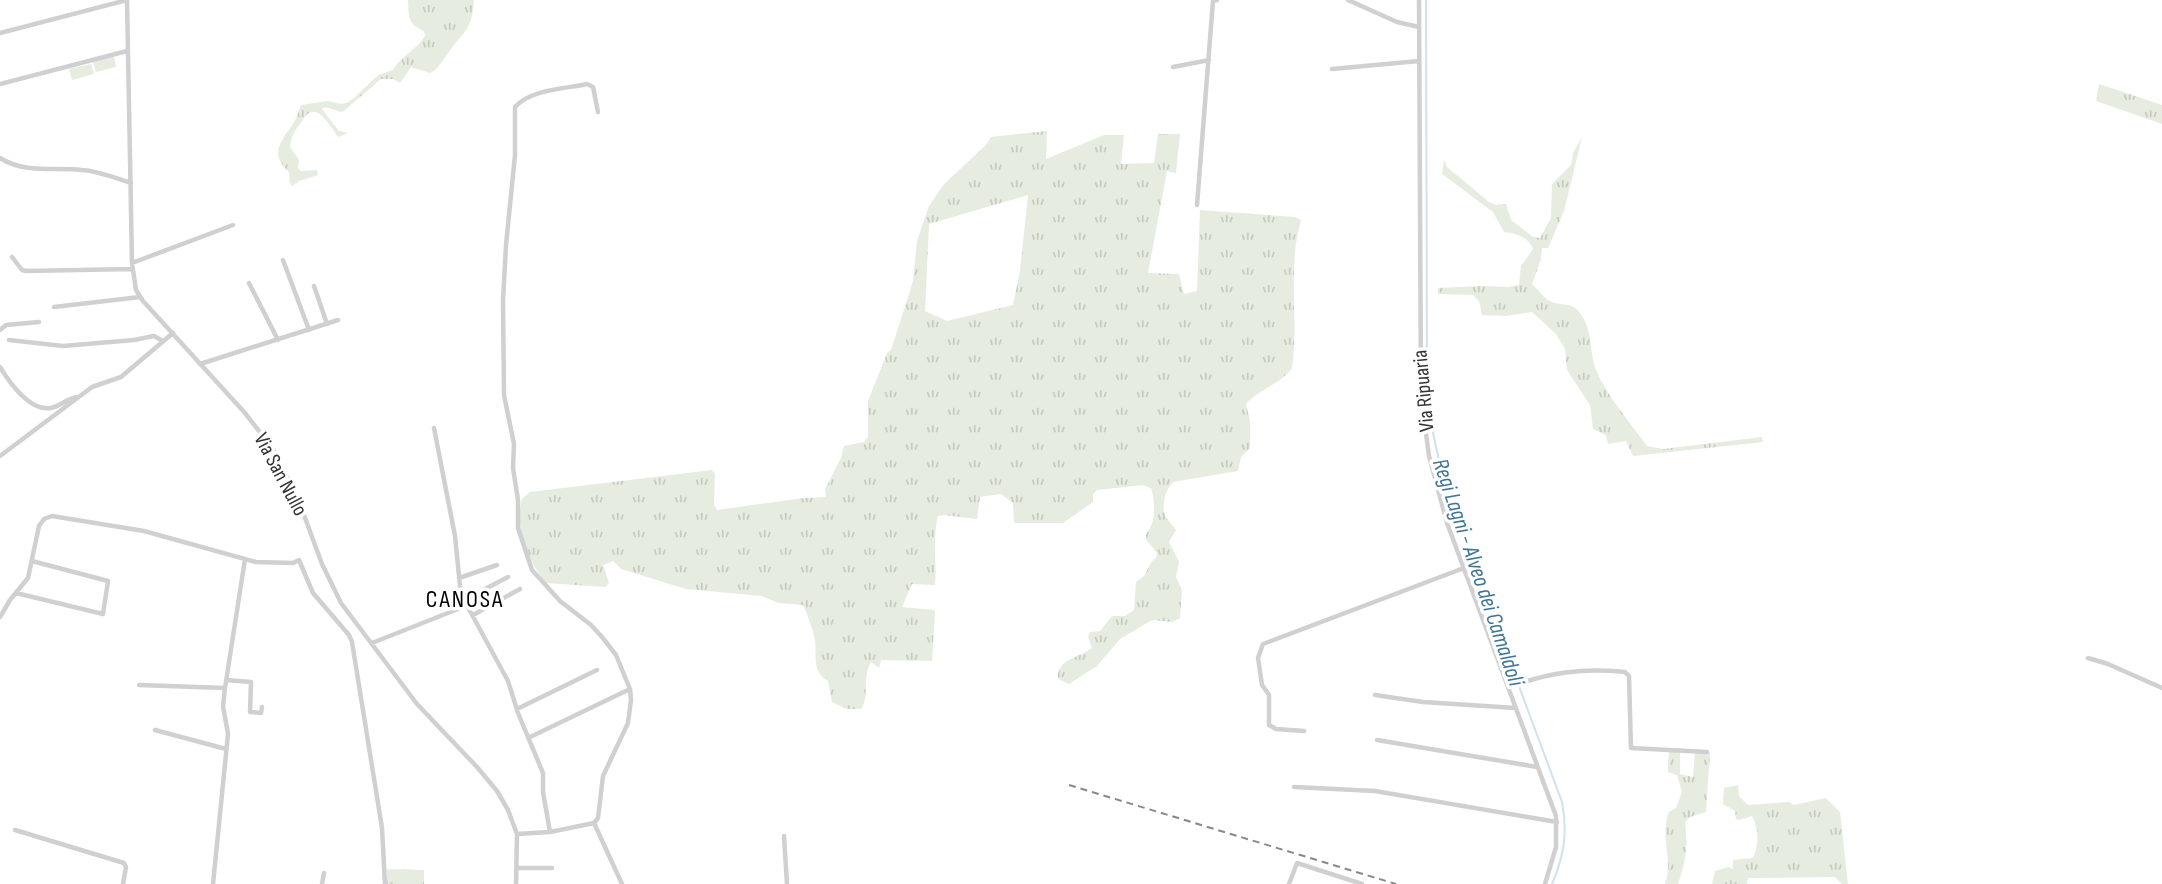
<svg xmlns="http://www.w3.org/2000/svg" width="2162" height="884" viewBox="0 0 2162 884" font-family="'Sofia Sans Condensed',sans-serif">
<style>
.grass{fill:url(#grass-tufts);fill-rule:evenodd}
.pitch{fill:#e6ecdf}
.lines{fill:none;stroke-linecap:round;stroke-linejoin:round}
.stream{stroke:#cfe2ee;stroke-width:2}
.minor{stroke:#d0d0d0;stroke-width:4.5}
.rail{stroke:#888;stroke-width:2;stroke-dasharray:7 5;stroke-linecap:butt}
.labels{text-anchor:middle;stroke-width:7;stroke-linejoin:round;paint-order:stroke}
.street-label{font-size:21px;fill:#333;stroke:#fff}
.water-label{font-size:23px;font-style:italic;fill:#3f7597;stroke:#fff}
.quarter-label{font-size:24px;letter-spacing:2px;fill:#000;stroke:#fff}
</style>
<defs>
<pattern id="grass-tufts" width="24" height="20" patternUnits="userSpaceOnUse" patternTransform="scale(1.75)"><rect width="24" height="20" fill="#e6ecdf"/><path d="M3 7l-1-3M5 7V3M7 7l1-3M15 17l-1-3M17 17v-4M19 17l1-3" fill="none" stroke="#c6cbc0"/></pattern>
</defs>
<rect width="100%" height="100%" fill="#fff"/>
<path class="grass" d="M 408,0 L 474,0 C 472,28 467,28 451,49 C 445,56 441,65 434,71 L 430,73 L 411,67 L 400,83 L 393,79 L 381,79 L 345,110 L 341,112 L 325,107 L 322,109 L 339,131 L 348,133 L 338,137 C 329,124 315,98 302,121 C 295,131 292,133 290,147 L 299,160 L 298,168 L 301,171 L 317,170 L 318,175 L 299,181 L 292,186 L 290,183 L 289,172 C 270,155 279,144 291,127 C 296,121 298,112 301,105 L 328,101 L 341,104 L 346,103 L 354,98 L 378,75 L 393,70 C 400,56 416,51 425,36 L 424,31 C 407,23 409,17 408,0 Z
M 2099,84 L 2162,105 L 2162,124 L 2096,101 Z
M 1047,131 L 1046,159 L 1104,135 L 1124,135 L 1121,164 L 1154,163 L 1158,134 L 1180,134 L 1176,173 L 1167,171 L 1148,273 L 1179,274 L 1184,294 L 1197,291 L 1200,210 L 1295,217 L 1301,220 C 1287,268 1299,319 1292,368 C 1281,384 1259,389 1246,404 L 1250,421 L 1250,448 L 1241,457 L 1238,471 L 1173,482 C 1166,488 1161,506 1165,515 C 1167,520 1173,525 1176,530 L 1169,542 L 1179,562 L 1176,577 L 1182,590 L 1180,618 L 1172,622 L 1152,620 L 1120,639 L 1097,666 L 1069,684 L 1058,679 C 1056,659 1079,658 1092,648 L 1088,637 L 1090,632 L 1100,631 L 1112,616 L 1125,616 L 1134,610 L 1136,582 L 1144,576 L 1152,561 L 1156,558 L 1157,553 C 1154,548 1148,543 1146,539 C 1145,532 1151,529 1152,523 C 1156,513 1154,498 1151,488 L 1143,485 L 1097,490 L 1093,494 L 1093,502 L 1063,523 L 1014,523 L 1013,503 L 1001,494 L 980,497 L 977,519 L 944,515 L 938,516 C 932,539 937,562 935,585 L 912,584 L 902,607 L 935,610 L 932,661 L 881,660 L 879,668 L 871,662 C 862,677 870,697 861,709 L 847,709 L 832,702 L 828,681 C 811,671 817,656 815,640 C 813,629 808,617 804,606 L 802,605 L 778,603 L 762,596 L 686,589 L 621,569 L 613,561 L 603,565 L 609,583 L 605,587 L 546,583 C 528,560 514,530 522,499 L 530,492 L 712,470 L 715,474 L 714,505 L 717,510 L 804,498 L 826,497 L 825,489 L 841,458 L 844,446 L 864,442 L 868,437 L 868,401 L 887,353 L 891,350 L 913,281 L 917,241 L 929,206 L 944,184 L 986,145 L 991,137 ZM 1028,195 L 1020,271 L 1013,305 L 947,321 L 925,311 L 929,224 Z
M 1582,137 L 1564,211 L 1548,248 L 1542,248 L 1541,259 L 1532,284 C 1538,289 1545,300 1552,302 C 1564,307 1571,301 1580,313 C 1593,330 1589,351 1596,370 C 1608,398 1630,422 1647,446 L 1663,449 L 1762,437 L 1763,442 L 1633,456 L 1626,441 L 1608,444 L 1606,435 L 1593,429 L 1590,405 L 1567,370 L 1565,349 L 1556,334 L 1532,312 L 1506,316 L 1482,315 L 1479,301 L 1473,295 L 1438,294 L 1438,288 L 1482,286 L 1508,287 L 1519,285 L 1521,266 L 1533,249 C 1529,237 1515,233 1504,232 L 1493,212 L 1442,174 L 1444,160 L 1447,167 L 1489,202 L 1496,205 L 1506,204 L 1511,220 L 1533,237 L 1540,238 L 1551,218 L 1552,184 L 1571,165 L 1573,153 Z
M 1669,751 L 1680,752 L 1680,774 L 1693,777 L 1695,752 L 1710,753 L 1706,812 L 1690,817 L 1685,822 C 1688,844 1686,862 1678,884 L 1665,884 C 1674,860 1659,836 1669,812 L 1676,808 L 1682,792 L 1677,775 L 1668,772 Z
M 1738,785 L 1739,796 L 1748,805 L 1789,802 L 1794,805 L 1826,798 L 1840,812 L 1848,884 L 1842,884 L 1835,877 L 1748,878 L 1747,884 L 1712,884 L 1715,871 L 1728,867 L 1733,869 L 1733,860 L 1753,858 C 1759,845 1759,828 1752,816 L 1739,820 L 1736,819 L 1735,811 L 1723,804 L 1724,788 Z
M 387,869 L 424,870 L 424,884 L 386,884 Z"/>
<path class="pitch" d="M 114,56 L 116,67 L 96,72 L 93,62 Z
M 91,64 L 94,74 L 72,80 L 69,69 Z"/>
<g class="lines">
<path class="stream" d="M 1426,0 L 1427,366 L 1433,433 L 1444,484 L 1562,802 C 1568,832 1564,856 1552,884"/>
<path class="minor" d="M 127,0 L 132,263 L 136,290 L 143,301 L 245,413 L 273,449 L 297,496 L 322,564 L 341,603 L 417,704 L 477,767 L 497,791 L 508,810 L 517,834 L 516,884
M 1348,0 L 1397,22 L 1419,27
M 1419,0 L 1421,396 L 1429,456 L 1447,523 L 1556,816 L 1556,847 L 1545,884
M 0,33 L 127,0
M 1173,67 L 1209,60
M 1332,69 L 1419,61
M 0,84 L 127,51
M 0,158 C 26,174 53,167 82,170 C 99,171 115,178 131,183
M 1197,205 L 1213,1 L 1217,0
M 12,257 L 22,270 L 26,271 L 132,269
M 283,260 L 309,330
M 132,263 L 233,225
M 249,283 L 278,340
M 314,286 L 327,324
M 54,307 L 140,297
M 0,330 L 6,325 L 39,322
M 9,340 L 63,346 L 134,340 L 154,336 L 163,341
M 200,364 L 338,320
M 0,367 C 9,382 30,412 51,408 C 61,406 67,398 78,397
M 0,456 L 92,387 L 121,377 L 173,333
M 508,577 L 464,600 L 508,681 L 518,713 L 543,773 L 543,792 L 550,832
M 459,578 L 497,565
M 16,593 L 103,614 L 108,581 L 32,561
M 473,615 L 520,589
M 0,617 L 10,600 L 28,578 L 39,526 L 44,519 L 52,516 L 144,531 L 256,562 L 293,563 L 299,560 L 313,593 L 349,635 L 352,642 L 382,828 L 385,884
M 372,643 L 463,607 L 465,604 L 460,586 L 455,536 L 434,428
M 2088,658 L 2108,664 L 2162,688
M 226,680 L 251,682 L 250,712 L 261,713 L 262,707
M 139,685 L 225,688
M 1508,688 C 1548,672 1583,668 1625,672 L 1629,676 L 1631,748 L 1707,752
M 1375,695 L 1423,702 L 1516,708
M 517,709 L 597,670
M 155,730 L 226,749
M 1304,731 L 1276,729 L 1269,725 L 1269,695 L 1262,685 L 1258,658 L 1263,644 L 1464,568
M 528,738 L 630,689
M 1377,740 L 1537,767
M 1294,787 L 1375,791 L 1557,822
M 594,823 L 622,884
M 15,830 L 124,863 L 126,867 L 123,884
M 517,834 L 550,832 L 594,823 L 598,818 L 603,776 L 628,723 L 631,700 L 630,689 L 616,655 L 602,637 L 591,625 L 560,601 L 532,570 L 518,528 L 518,500 L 513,468 L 514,444 L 504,395 L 503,301 L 506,245 L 515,155 L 515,107 C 531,89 565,89 587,84 L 593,87 L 598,112
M 784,836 L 787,884
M 518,868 L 552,868
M 213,884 L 228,734 L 223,706 L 225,688 L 245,559
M 322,884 L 324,873
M 1289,884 L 1297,863 L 1362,884"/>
<path class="rail" d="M 1069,785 L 1396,884"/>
</g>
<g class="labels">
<g class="street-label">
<text transform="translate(1423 391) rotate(-95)" y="7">Via Ripuaria</text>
<text transform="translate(281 474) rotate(62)" y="7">Via San Nullo</text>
</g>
<g class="water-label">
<text transform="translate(1479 572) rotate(71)" y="8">Regi Lagni - Alveo dei Camaldoli</text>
</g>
<g class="quarter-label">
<text x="465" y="607">CANOSA</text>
</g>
</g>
</svg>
